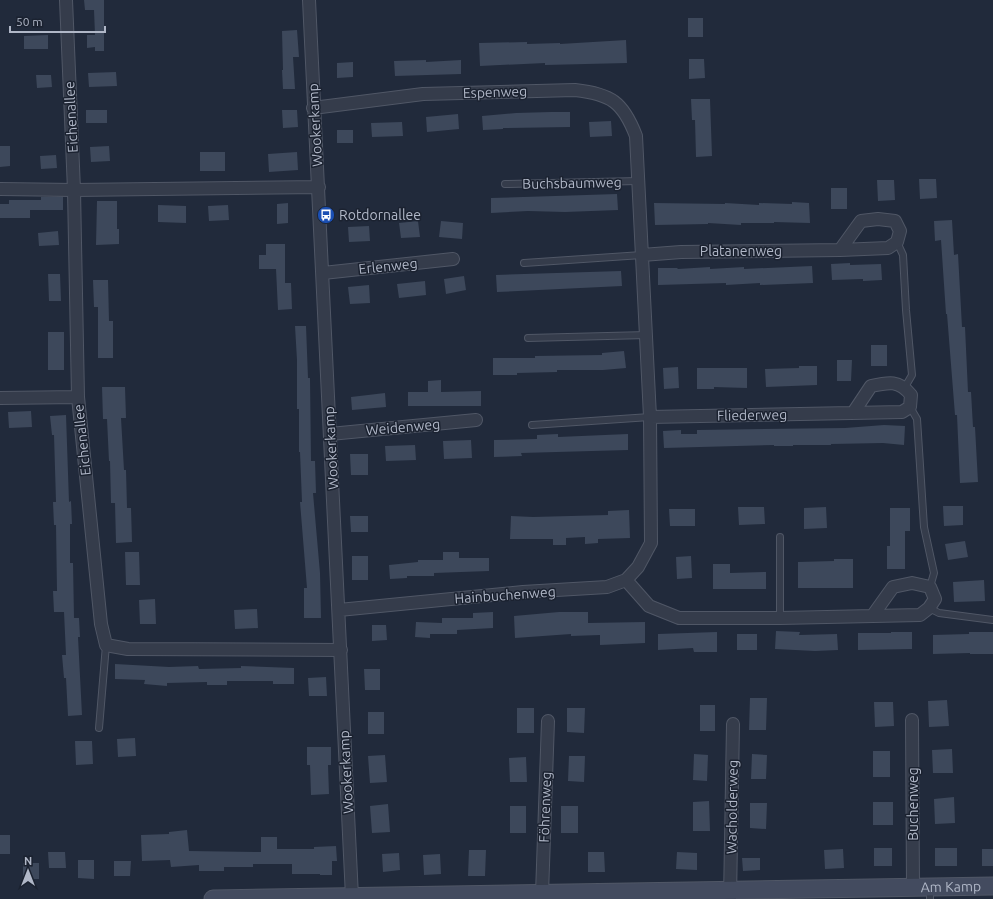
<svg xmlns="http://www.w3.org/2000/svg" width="993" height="899" viewBox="0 0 993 899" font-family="Ubuntu,sans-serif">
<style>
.building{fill:#3d485b}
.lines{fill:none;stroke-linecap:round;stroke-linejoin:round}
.lane-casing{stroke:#505766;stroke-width:8}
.street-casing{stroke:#505766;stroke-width:14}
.secondary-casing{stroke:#505766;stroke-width:19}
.lane{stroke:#353c4b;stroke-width:6}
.street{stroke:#353c4b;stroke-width:12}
.secondary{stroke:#434b5f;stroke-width:17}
.labels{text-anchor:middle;stroke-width:3;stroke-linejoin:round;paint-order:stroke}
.street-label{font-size:14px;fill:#b0b7c7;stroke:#1b2230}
.poi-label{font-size:14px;fill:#b0b7c7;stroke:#1b2230;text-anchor:start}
</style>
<rect width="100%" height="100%" fill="#212a3b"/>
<path class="building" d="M 84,0 L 104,0 L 104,51 L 95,51 L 95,47 L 87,48 L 87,35 L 95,35 L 94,10 L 85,10 Z
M 688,18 L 703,18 L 703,37 L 688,37 Z
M 297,30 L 299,57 L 293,57 L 295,89 L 283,89 L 282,70 L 283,70 L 282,31 Z
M 48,35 L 48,49 L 24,49 L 24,36 Z
M 626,40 L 627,63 L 545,65 L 545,63 L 480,66 L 479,43 L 527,42 L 527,44 L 560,43 L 560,44 Z
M 689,59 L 704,59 L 705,78 L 689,79 Z
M 426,60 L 426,62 L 461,60 L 461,74 L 395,76 L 394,61 Z
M 353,62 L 353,77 L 337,78 L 337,63 Z
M 116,72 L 117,86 L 89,87 L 88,73 Z
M 36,75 L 51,75 L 52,87 L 37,88 Z
M 691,99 L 710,99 L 712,156 L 696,157 L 695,120 L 692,120 Z
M 86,110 L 107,110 L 107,123 L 86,123 Z
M 282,110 L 297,110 L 298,127 L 283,128 Z
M 551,112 L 570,112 L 570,127 L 503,128 L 503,129 L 483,130 L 482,116 L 516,113 Z
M 458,114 L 459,129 L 427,132 L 426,117 Z
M 611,121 L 612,136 L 590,137 L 589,122 Z
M 402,122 L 403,136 L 372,137 L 371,123 Z
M 337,130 L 353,130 L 353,143 L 337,143 Z
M 0,146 L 10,146 L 10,166 L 0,167 Z
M 109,146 L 110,161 L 91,162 L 90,147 Z
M 200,152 L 225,152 L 225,171 L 200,171 Z
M 297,152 L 298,170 L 269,172 L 268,154 Z
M 56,155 L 57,168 L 41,169 L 40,156 Z
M 919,179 L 936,179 L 937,198 L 920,199 Z
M 877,180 L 894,180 L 895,200 L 878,201 Z
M 831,188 L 847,188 L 847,209 L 831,209 Z
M 617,194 L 618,210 L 565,212 L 528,211 L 491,213 L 491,198 Z
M 41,197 L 63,197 L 63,210 L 30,210 L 30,218 L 0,218 L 0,204 L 9,204 L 9,200 L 41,200 Z
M 97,201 L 117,201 L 117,229 L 119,229 L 119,244 L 96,245 Z
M 792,202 L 809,203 L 810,223 L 774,222 L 774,223 L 741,223 L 741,225 L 708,223 L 708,224 L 655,225 L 654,203 L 725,204 L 725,203 L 759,205 L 759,203 L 792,204 Z
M 288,203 L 288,223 L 277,224 L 277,204 Z
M 158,205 L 186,206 L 186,223 L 158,222 Z
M 228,205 L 229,220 L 209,221 L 208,206 Z
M 952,220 L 954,255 L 958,254 L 962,327 L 965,327 L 968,392 L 971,392 L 973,427 L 975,427 L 978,482 L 960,483 L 957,415 L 955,415 L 947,314 L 946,314 L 941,240 L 935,241 L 934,221 Z
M 418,221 L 420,237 L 401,238 L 399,223 Z
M 441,221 L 463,223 L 462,239 L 439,237 Z
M 369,226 L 370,241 L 349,242 L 348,227 Z
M 58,231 L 59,245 L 39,246 L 38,233 Z
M 266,244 L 285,244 L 285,283 L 291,283 L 292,309 L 278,310 L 276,269 L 259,269 L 259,255 L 266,255 Z
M 850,263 L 850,265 L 881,264 L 882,280 L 863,281 L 863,279 L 832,280 L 831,264 Z
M 812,266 L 813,283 L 760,285 L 760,283 L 726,285 L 726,283 L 658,285 L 658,268 L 677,268 L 678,269 L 710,267 L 710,269 L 744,267 L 744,269 Z
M 621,271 L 622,286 L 497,292 L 496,275 Z
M 48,274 L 60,274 L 61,301 L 49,301 Z
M 464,276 L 466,290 L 446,294 L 444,279 Z
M 93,280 L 108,280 L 109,321 L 113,321 L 113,358 L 98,358 L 98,307 L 94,307 Z
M 425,281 L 426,295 L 399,298 L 397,284 Z
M 369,285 L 370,303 L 350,304 L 348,287 Z
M 295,326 L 306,326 L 308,378 L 310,378 L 311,461 L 315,461 L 316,493 L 313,493 L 320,573 L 321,618 L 304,618 L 304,588 L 307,588 L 300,502 L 302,502 L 300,452 L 299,452 L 299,409 L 297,409 L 297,360 Z
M 48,332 L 64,332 L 64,370 L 48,370 Z
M 871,345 L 887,345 L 887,366 L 871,366 Z
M 624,351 L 626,368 L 603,370 L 557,370 L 557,372 L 517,373 L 517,375 L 493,375 L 493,358 L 535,358 L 535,356 L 602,355 L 602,353 Z
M 837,360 L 852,360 L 851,381 L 837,381 Z
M 799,366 L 817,366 L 817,385 L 766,387 L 765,369 L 799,368 Z
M 678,367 L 679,388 L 664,389 L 663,368 Z
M 697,368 L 747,368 L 747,388 L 714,387 L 714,389 L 697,389 Z
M 441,380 L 441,392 L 481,391 L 481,406 L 408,406 L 408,392 L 428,392 L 428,381 Z
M 102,387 L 125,387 L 126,418 L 121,418 L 124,470 L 126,470 L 127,508 L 131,508 L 132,542 L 116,543 L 115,503 L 111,503 L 110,461 L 109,461 L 107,419 L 103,419 Z
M 385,393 L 386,407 L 352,410 L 351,397 Z
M 31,411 L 32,427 L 9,428 L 8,412 Z
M 66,415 L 69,502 L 71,501 L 72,524 L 70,524 L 70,563 L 73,563 L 74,618 L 79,618 L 80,637 L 78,637 L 82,715 L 68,716 L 66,678 L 64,678 L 62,655 L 66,655 L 64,612 L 54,612 L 53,591 L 57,591 L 56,525 L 54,525 L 53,502 L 56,502 L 54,435 L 52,435 L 50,416 Z
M 884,425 L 905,426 L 904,445 L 883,443 L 831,444 L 831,445 L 793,445 L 793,446 L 774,446 L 774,445 L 664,448 L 663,431 L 681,430 L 681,434 L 697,434 L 697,430 L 845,428 Z
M 558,434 L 558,437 L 628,434 L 628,450 L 521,453 L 522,456 L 494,457 L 494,440 L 537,439 L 537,435 Z
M 471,440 L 472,458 L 444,459 L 443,441 Z
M 415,445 L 416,460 L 386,461 L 385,446 Z
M 350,454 L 368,454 L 368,475 L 351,475 Z
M 943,506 L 963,506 L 963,525 L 944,526 Z
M 738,507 L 764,507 L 765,524 L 739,525 Z
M 826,507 L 827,528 L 804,529 L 804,508 Z
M 890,508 L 910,508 L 910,531 L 905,531 L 905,569 L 887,569 L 887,546 L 890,546 Z
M 669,509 L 695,509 L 695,526 L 670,526 Z
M 629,510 L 630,538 L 598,539 L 598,543 L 585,544 L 585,537 L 566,538 L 566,545 L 553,545 L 553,539 L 510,539 L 511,516 L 533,517 L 608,515 L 608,511 Z
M 350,516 L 368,516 L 368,532 L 351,532 Z
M 965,541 L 968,557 L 948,560 L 945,544 Z
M 125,552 L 139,552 L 140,585 L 126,585 Z
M 443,552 L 459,552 L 459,558 L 489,558 L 489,571 L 434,573 L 434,576 L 407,576 L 407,578 L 390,579 L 389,565 L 418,562 L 418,560 L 443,560 Z
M 352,556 L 368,556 L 368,580 L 352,580 Z
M 691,556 L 692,578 L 677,579 L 676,557 Z
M 834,559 L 853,559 L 853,588 L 798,588 L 798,562 L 834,561 Z
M 713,564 L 730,564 L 730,573 L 766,572 L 766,589 L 713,589 Z
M 984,580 L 985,601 L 954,602 L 953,582 Z
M 155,599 L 156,624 L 140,624 L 139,600 Z
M 257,609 L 258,628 L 235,629 L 234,610 Z
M 493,612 L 493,628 L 457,630 L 457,634 L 430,634 L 430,638 L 415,637 L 416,622 L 442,623 L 442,618 L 473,618 L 473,613 Z
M 559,612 L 588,612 L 588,623 L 645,622 L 645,643 L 600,645 L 600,635 L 571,636 L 571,634 L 515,638 L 514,616 Z
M 372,625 L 386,625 L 387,640 L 372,641 Z
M 776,631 L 800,632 L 799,635 L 837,634 L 838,650 L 815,651 L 775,649 Z
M 717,632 L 717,652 L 694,652 L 693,648 L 658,650 L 658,634 Z
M 891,632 L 912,632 L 912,649 L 858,650 L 858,633 L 891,633 Z
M 969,632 L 993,632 L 993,654 L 970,654 L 970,653 L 933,654 L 933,635 L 969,634 Z
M 737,634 L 757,634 L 757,650 L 737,650 Z
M 115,664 L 169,667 L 198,666 L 199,669 L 241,668 L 241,666 L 294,668 L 294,684 L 273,684 L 273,681 L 227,681 L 227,685 L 207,685 L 207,682 L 167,683 L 167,686 L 144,684 L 145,680 L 115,679 Z
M 364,669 L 380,669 L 380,690 L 365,690 Z
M 326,677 L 327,696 L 309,696 L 308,678 Z
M 750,698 L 767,698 L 766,730 L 749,730 Z
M 947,700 L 949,726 L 929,727 L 928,701 Z
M 874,702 L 893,702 L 894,726 L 875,727 Z
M 700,705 L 715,705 L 715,731 L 700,731 Z
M 517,708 L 534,708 L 534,733 L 517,733 Z
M 567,708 L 585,708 L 584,733 L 567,732 Z
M 368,712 L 384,712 L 384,734 L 368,734 Z
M 135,738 L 136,756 L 118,757 L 117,739 Z
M 75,741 L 92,741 L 93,764 L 76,765 Z
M 307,747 L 331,747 L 331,765 L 328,765 L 329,794 L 311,795 L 310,765 L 307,765 Z
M 952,749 L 953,773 L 933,773 L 932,750 Z
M 873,751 L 890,751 L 890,777 L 873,777 Z
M 694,754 L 708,755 L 707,781 L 693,780 Z
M 752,754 L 767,755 L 766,779 L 751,779 Z
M 385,755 L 387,782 L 370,783 L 368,756 Z
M 569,756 L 585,756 L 584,782 L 568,781 Z
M 526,757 L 527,782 L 510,782 L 509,758 Z
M 954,797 L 955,823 L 935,824 L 934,799 Z
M 709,801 L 710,831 L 693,831 L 693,802 Z
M 873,802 L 893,802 L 893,825 L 873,825 Z
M 750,803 L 767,803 L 766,829 L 750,828 Z
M 388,804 L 390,832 L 372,833 L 370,806 Z
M 510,806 L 526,806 L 526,833 L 510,833 Z
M 561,806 L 578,806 L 578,833 L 561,833 Z
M 187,830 L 189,851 L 261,852 L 261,837 L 277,837 L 277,849 L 314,849 L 314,847 L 336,846 L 337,861 L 332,861 L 332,875 L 320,875 L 320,874 L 292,874 L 292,864 L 253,864 L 253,867 L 224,867 L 224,871 L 199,871 L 199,865 L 171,867 L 170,860 L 142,861 L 141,835 L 169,834 L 169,832 Z
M 0,835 L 10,835 L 10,854 L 0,854 Z
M 874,848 L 892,848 L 892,866 L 874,866 Z
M 935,848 L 957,848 L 957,866 L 935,866 Z
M 843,849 L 844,868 L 825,869 L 824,850 Z
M 982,849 L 993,849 L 993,866 L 982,866 Z
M 469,850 L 486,850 L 485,876 L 468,876 Z
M 48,852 L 65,852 L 66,868 L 49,868 Z
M 588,852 L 604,852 L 605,872 L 588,872 Z
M 677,852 L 697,853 L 697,870 L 676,869 Z
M 399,853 L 400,870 L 383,872 L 382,854 Z
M 440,854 L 441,874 L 424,875 L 423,855 Z
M 742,858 L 760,858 L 760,870 L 743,871 Z
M 78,860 L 94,860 L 94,879 L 78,878 Z
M 114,861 L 131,861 L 130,876 L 114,876 Z
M 23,863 L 39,863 L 39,879 L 23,879 Z"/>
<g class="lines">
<defs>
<path id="lane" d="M 505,184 L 638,181
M 897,242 L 903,255 L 906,310 L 912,375 L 905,387
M 524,263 L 642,255
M 528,338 L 647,335
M 910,407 L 917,419 L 924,527 L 934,573 L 930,587
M 532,425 L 650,417
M 929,608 L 939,613 L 993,620
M 780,618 L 780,537
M 99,728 L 106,645
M 930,889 L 930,899"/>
<path id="street" d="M 66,0 L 74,190 L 78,397 L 101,624 L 106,645 L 128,649 L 341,650
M 309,0 L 352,897
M 313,108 L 423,94 L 575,90 C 611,94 623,102 636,136 L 650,417 L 651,543 L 638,567 L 626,580 L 607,587 L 523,592 L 339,610
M 0,189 L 74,190 L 319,187
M 642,255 L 681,252 L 840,250 L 888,248 L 897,242 L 900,231 L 895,221 L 878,219 L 861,221 L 840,250
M 323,273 L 453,259
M 0,398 L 78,397
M 650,417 L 902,412 L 910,407 L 911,395 C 899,380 889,382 871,386 L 853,413
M 330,434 L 476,420
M 626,580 L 649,606 L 679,618 L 780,618 L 920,615 L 929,608 L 935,599 L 930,587 L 912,583 L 893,587 L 873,615
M 912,720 L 913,887
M 542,894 L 548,721
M 730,899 L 733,724"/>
<g id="secondary">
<path id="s1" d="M 213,899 L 993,886"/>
</g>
</defs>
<use href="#lane" class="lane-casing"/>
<use href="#street" class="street-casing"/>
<use href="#secondary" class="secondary-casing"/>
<use href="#lane" class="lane"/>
<use href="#street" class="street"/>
<use href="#secondary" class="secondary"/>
</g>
<defs>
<symbol id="bus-disc" viewBox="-11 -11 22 22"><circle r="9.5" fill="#1a4fb4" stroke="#1b2230"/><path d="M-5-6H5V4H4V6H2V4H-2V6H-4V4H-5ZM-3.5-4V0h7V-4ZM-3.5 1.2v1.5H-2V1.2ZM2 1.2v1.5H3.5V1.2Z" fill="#fff"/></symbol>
</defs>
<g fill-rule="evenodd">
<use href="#bus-disc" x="316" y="205" width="20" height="20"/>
</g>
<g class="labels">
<g class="street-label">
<text transform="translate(495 92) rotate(-2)" y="5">Espenweg</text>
<text transform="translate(71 117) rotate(-93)" y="5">Eichenallee</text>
<text transform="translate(315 125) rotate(-93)" y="5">Wookerkamp</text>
<text transform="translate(572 183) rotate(-1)" y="5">Buchsbaumweg</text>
<text x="741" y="256">Platanenweg</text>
<text transform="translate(388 266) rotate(-6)" y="5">Erlenweg</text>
<text transform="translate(752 415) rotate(-1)" y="5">Fliederweg</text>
<text transform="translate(403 427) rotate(-5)" y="5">Weidenweg</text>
<text transform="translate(82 440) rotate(-96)" y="5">Eichenallee</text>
<text transform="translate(331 448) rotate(-93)" y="5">Wookerkamp</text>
<text transform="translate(505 595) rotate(-4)" y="5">Hainbuchenweg</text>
<text transform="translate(346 772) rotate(-93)" y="5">Wookerkamp</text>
<text transform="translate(913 804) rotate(-90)" y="5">Buchenweg</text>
<text transform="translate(545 807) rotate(-88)" y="5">Föhrenweg</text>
<text transform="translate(732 807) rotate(-89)" y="5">Wacholderweg</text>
<text dy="5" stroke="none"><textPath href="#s1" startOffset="738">Am Kamp</textPath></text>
</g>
<g class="poi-label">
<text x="339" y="220">Rotdornallee</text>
</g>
</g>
<g transform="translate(28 871)" stroke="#1b2230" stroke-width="3" paint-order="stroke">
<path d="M0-3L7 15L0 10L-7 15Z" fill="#b0b7c7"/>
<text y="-6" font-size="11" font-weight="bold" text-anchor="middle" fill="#b0b7c7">N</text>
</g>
<path d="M10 26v6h95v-6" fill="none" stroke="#b0b7c7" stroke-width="2"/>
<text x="16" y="26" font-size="12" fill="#b0b7c7" stroke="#1b2230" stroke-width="3" paint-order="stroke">50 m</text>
</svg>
